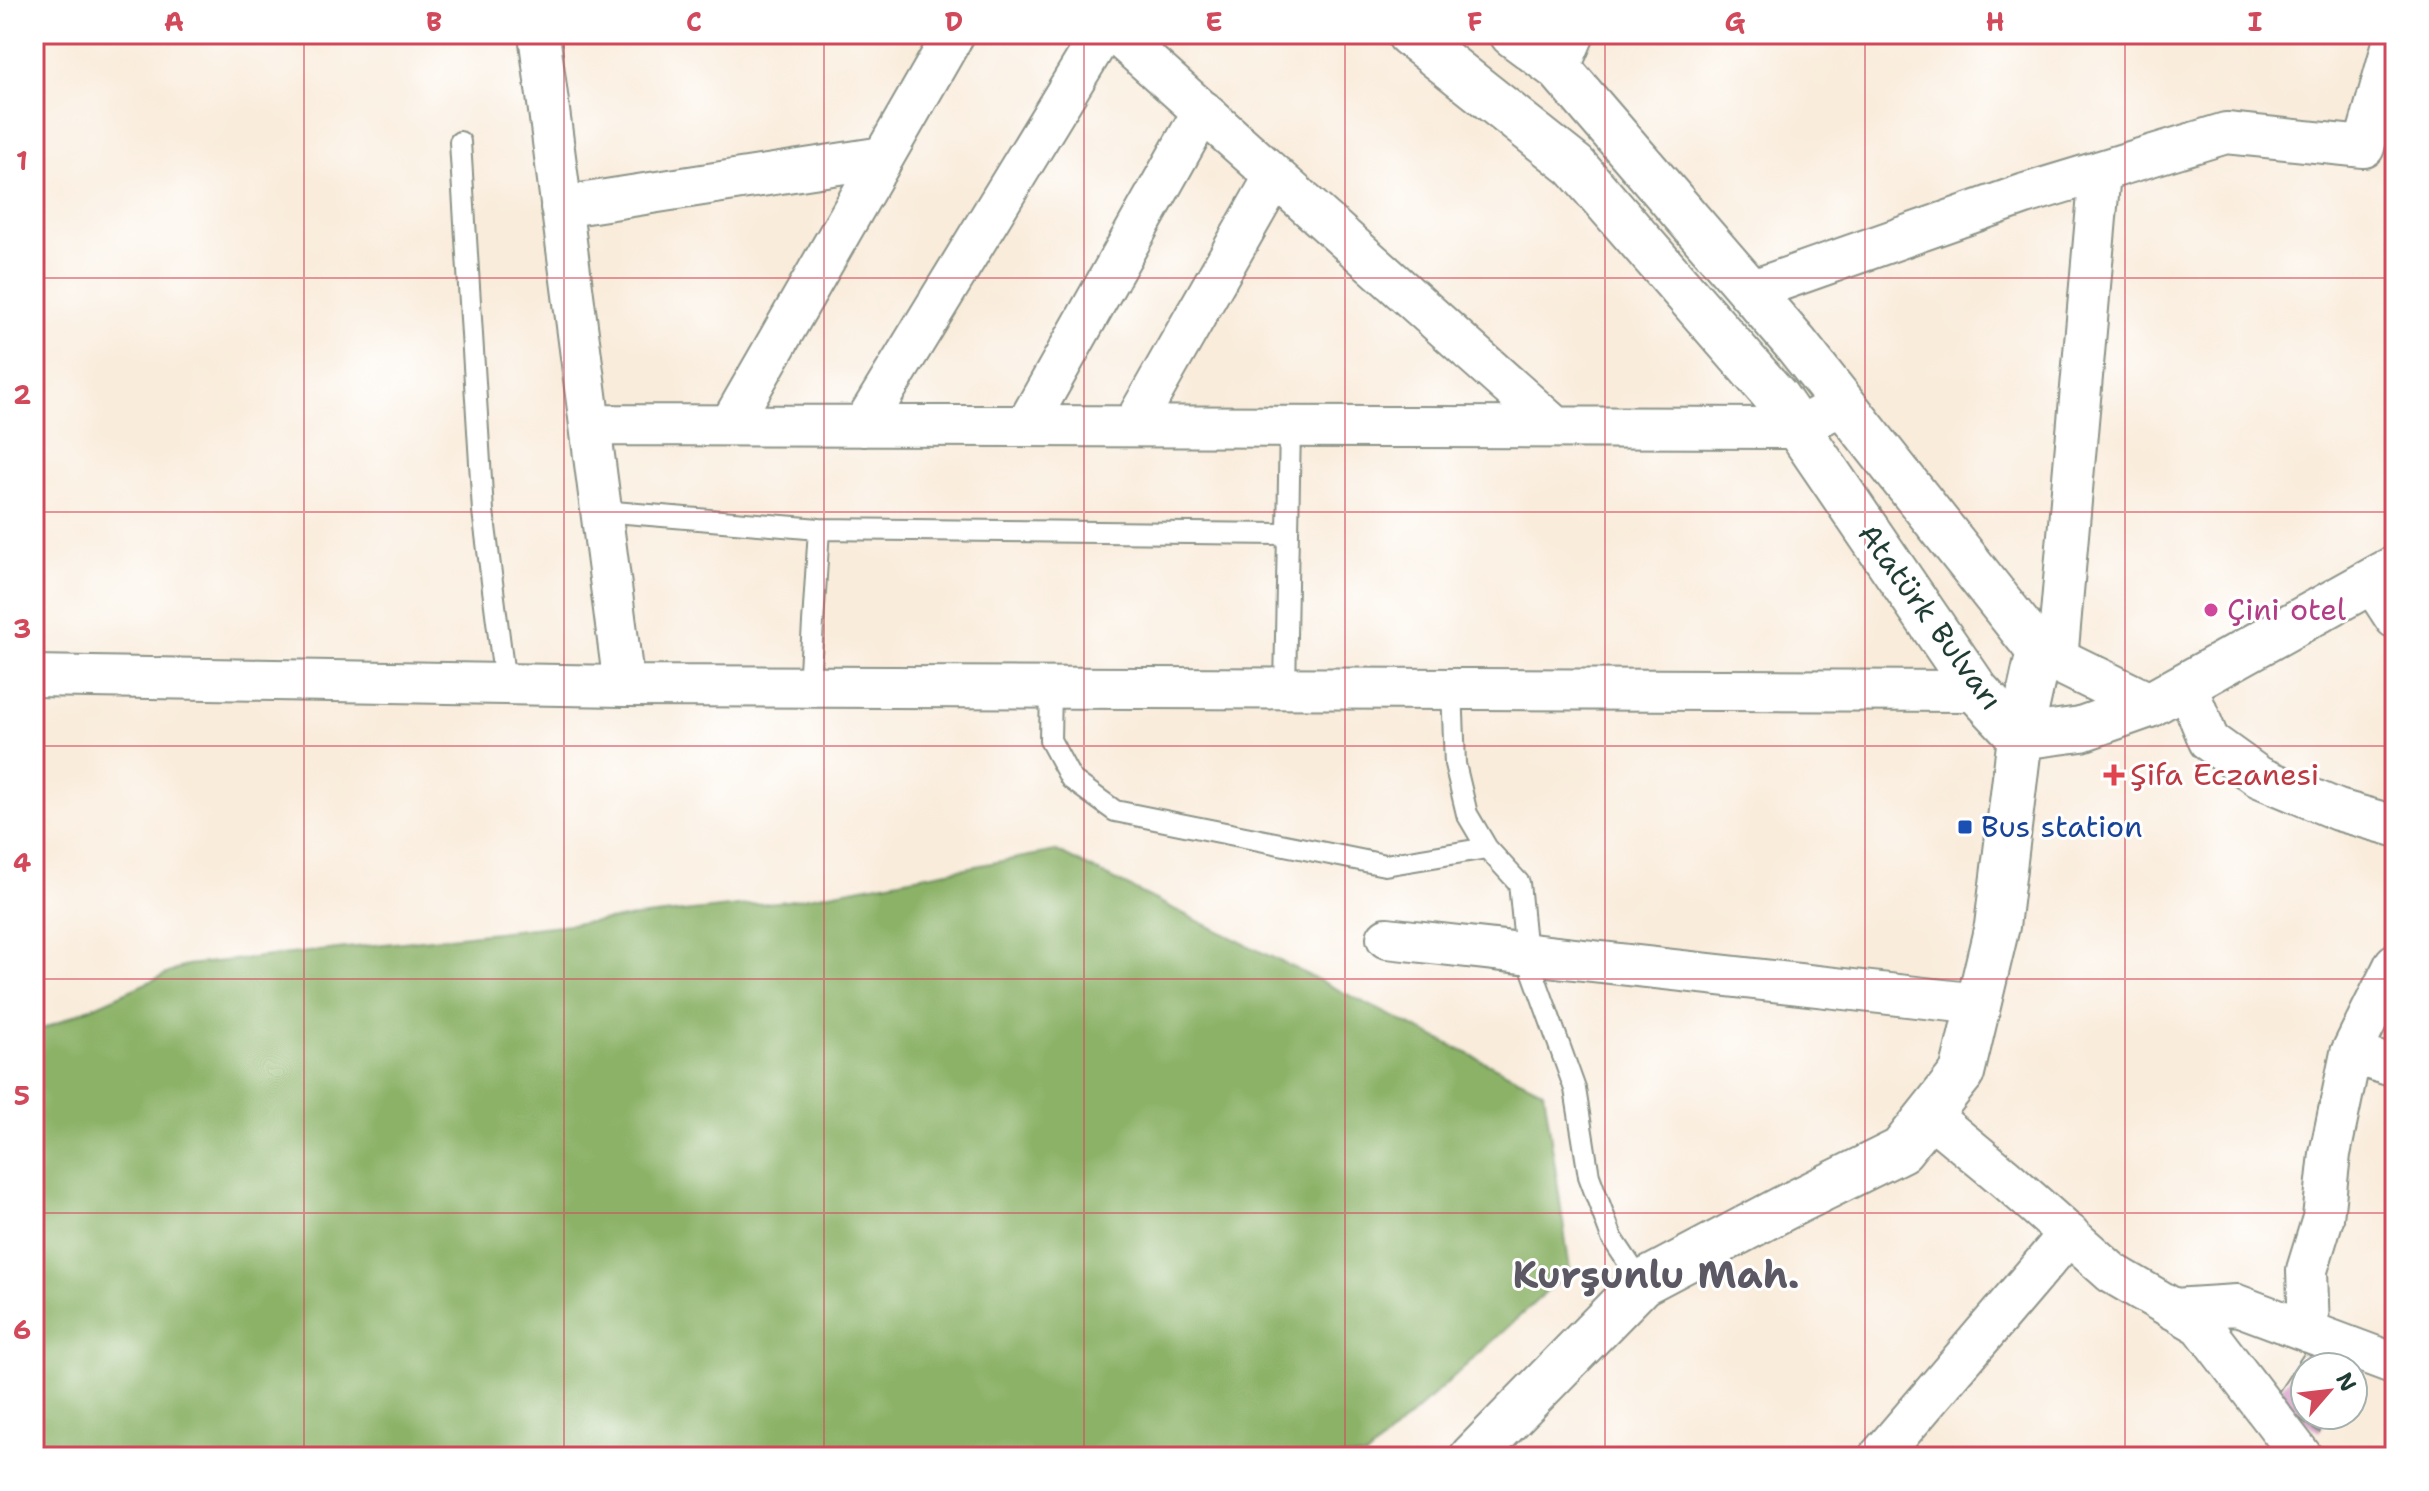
<svg xmlns="http://www.w3.org/2000/svg" width="2429" height="1491" viewBox="0 0 2429 1491" font-family="'Shantell Sans',sans-serif">
<style>
.forest{fill:#8cb268;stroke:#56784e;stroke-width:2}
.building{fill:#ce8ebd}
.lines{fill:none;stroke-linecap:round;stroke-linejoin:round}
.service-casing{stroke:#8c9488;stroke-width:24}
.minor-casing{stroke:#8c9488;stroke-width:44}
.tertiary-casing{stroke:#8c9488;stroke-width:48}
.primary-casing{stroke:#8c9488;stroke-width:48}
.service{stroke:#fff;stroke-width:20}
.minor{stroke:#fff;stroke-width:40}
.tertiary{stroke:#fff;stroke-width:44}
.primary{stroke:#fff;stroke-width:44}
.grid{fill:none;stroke:#d1495b;stroke-width:2;stroke-opacity:0.55}
.hotel-dot{fill:#d1479c;stroke:#fff;stroke-width:3}
.health-dot{fill:#e0444e;stroke:#fff;stroke-width:3}
.transit-dot{fill:#1a4fb4;stroke:#fff;stroke-width:3}
.labels{text-anchor:middle;stroke-width:6;stroke-linejoin:round;paint-order:stroke}
.hotel-label{font-size:30px;fill:#b23c85;stroke:#fff;text-anchor:start}
.street-label{font-size:30px;fill:#1f3d34;stroke:#fff}
.health-label{font-size:30px;fill:#be3a42;stroke:#fff;text-anchor:start}
.transit-label{font-size:30px;fill:#164399;stroke:#fff;text-anchor:start}
.district-label{font-size:38px;font-weight:bold;fill:#5c5964;stroke:#fff}
.neatline{fill:none;stroke:#d1495b;stroke-width:3}
.grid-label{font-size:26px;text-anchor:middle;font-weight:bold;fill:#d1495b}
</style>
<rect width="100%" height="100%" fill="#fff"/>
<filter id="ink" filterUnits="userSpaceOnUse"><feTurbulence type="fractalNoise" baseFrequency=".0125" numOctaves="2"/><feDisplacementMap in="SourceGraphic" scale="16" xChannelSelector="R" yChannelSelector="G"/><feConvolveMatrix kernelMatrix="1 2 1 2 8 2 1 2 1" color-interpolation-filters="sRGB"/></filter>
<filter id="wash" filterUnits="userSpaceOnUse"><feTurbulence type="fractalNoise" baseFrequency=".006" numOctaves="4" result="noise"/><feDisplacementMap in="SourceGraphic" scale="32" xChannelSelector="R" yChannelSelector="G"/><feGaussianBlur stdDeviation="1.8" result="paint"/><feColorMatrix in="noise" values="0 0 0 0 0 0 0 0 0 0 0 0 0 0 0 0 0 1.4 0 .05"/><feComposite in="paint" operator="in"/></filter>
<g filter="url(#wash)">
<rect width="100%" height="100%" fill="#f9ecdb"/>
<path class="forest" d="M 1056,851 L 1544,1091 L 1570,1270 L 1366,1457 L 34,1457 L 34,1033 L 187,965 L 787,901 Z"/>
<g id="blocks">
<path class="building" d="M 2305,1352 L 2327,1367 L 2305,1367 L 2305,1415 L 2330,1415 L 2319,1432 L 2273,1400 Z"/>
</g>
</g>
<g filter="url(#ink)">
<use href="#blocks" fill-opacity="0" stroke="#8c9488" stroke-width="2"/>
<g class="lines">
<defs>
<path id="service" d="M 460,142 L 483,511 L 505,684
M 602,511 L 819,529 L 1288,534
M 809,686 L 819,529
M 1051,687 L 1050,740 L 1071,779 L 1115,811 L 1385,865 L 1487,848
M 1285,689 L 1290,427
M 1452,689 L 1455,764 L 1467,814 L 1487,848 L 1519,883 L 1526,953 L 1575,1089 L 1589,1176 L 1612,1238 L 1642,1283"/>
<path id="minor" d="M 539,34 L 624,686
M 1114,34 L 1124,41 L 1555,427
M 1559,69 L 1574,34
M 561,207 L 883,157
M 1750,291 L 2025,194 L 2226,133 L 2364,147 L 2395,36
M 590,425 L 1797,428 L 1843,404
M 730,425 L 954,34
M 863,426 L 1102,34
M 1026,426 L 1203,111
M 1133,426 L 1275,176
M 2371,581 L 2395,618
M 2057,660 L 2100,172
M 34,676 L 624,686 L 1977,691
M 2186,685 L 2209,741 L 2259,777 L 2338,810 L 2395,826
M 1387,938 L 1979,1004
M 2351,1053 L 2395,1067
M 1929,1115 L 2004,1177 L 2112,1273 L 2201,1325 L 2302,1457
M 2173,1309 L 2237,1305 L 2395,1364
M 2309,1332 L 2307,1270 L 2323,1218 L 2330,1154 L 2351,1053 L 2395,964
M 1879,1457 L 2069,1234"/>
<path id="tertiary" d="M 2149,705 L 2395,568
M 1472,1457 L 1642,1283 L 1784,1208 L 1901,1150 L 1962,1073 L 1997,926 L 2020,737 L 2039,651"/>
<path id="primary" d="M 1409,34 L 1575,166 L 1777,398 L 1977,691 L 2020,737 L 2081,729 L 2149,705
M 1512,34 L 1559,69 L 1795,343 L 2039,651 L 2149,705"/>
</defs>
<use href="#service" class="service-casing"/>
<use href="#minor" class="minor-casing"/>
<use href="#tertiary" class="tertiary-casing"/>
<use href="#primary" class="primary-casing"/>
<use href="#service" class="service"/>
<use href="#minor" class="minor"/>
<use href="#tertiary" class="tertiary"/>
<use href="#primary" class="primary"/>
</g>
</g>
<path class="grid" d="M 304,34 L 304,1457M 564,34 L 564,1457M 824,34 L 824,1457M 1084,34 L 1084,1457M 1345,34 L 1345,1457M 1605,34 L 1605,1457M 1865,34 L 1865,1457M 2125,34 L 2125,1457M 34,278 L 2395,278M 34,512 L 2395,512M 34,746 L 2395,746M 34,979 L 2395,979M 34,1213 L 2395,1213"/>
<circle class="hotel-dot" cx="2211" cy="610" r="8"/>
<path class="health-dot" d="M2110 763h8v8h8v8h-8v8h-8v-8h-8v-8h8z"/>
<rect class="transit-dot" x="1957" y="819" width="16" height="16" rx="4"/>
<g class="labels">
<g class="hotel-label">
<text x="2227" y="620">Çini otel</text>
</g>
<g class="street-label">
<text transform="translate(1930 617) rotate(54)" y="10">Atatürk Bulvarı</text>
</g>
<g class="health-label">
<text x="2130" y="785">Şifa Eczanesi</text>
</g>
<g class="transit-label">
<text x="1981" y="837">Bus station</text>
</g>
<g class="district-label">
<text x="1656" y="1288">Kurşunlu Mah.</text>
</g>
</g>
<rect width="2429" height="1491" fill="none" stroke="#fff" stroke-width="88"/>
<g transform="translate(2329 1391) rotate(62)"><circle r="38" fill="#ffffff" stroke="#a5b1ae" stroke-width="2"/>
<path d="M0-6L14 30L0 20L-14 30Z" fill="#d1495b"/>
<text y="-12" font-size="22" font-weight="bold" text-anchor="middle" fill="#1f3d34">N</text>
</g>
<rect x="44" y="44" width="2341" height="1403" class="neatline"/>
<g class="grid-label">
<text x="174" y="31">A</text>
<text x="434" y="31">B</text>
<text x="694" y="31">C</text>
<text x="954" y="31">D</text>
<text x="1214" y="31">E</text>
<text x="1475" y="31">F</text>
<text x="1735" y="31">G</text>
<text x="1995" y="31">H</text>
<text x="2255" y="31">I</text>
<text x="22" y="170">1</text>
<text x="22" y="404">2</text>
<text x="22" y="638">3</text>
<text x="22" y="872">4</text>
<text x="22" y="1105">5</text>
<text x="22" y="1339">6</text>
</g>
</svg>
